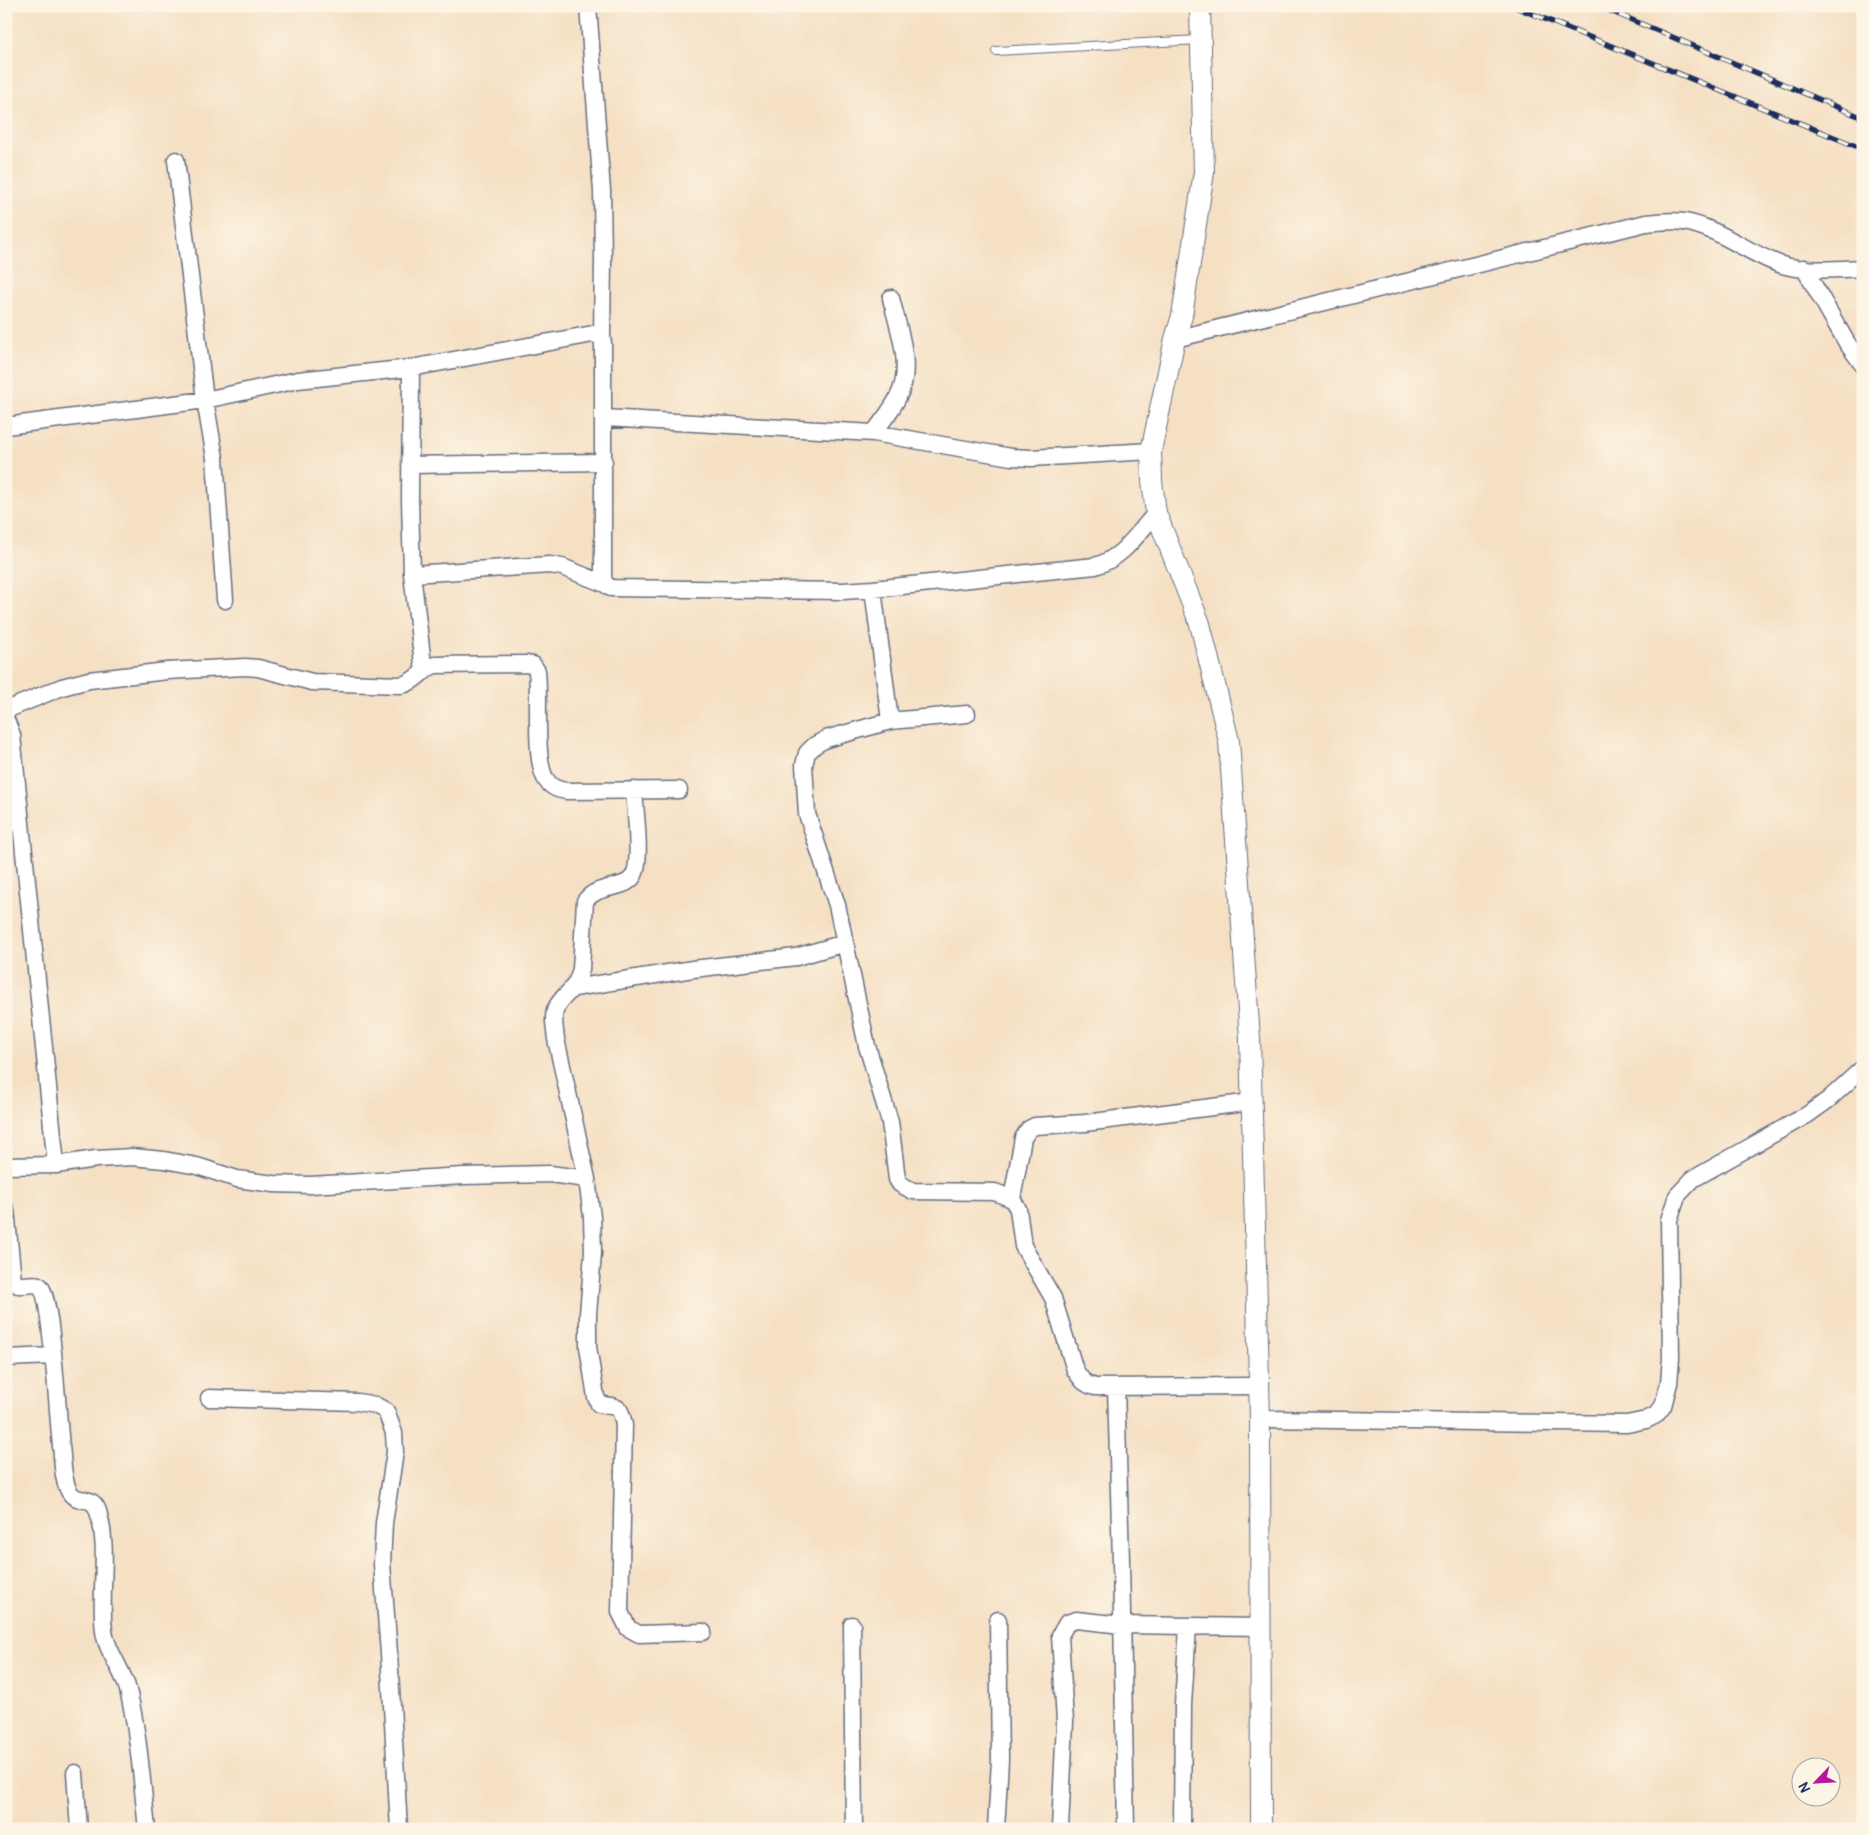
<svg xmlns="http://www.w3.org/2000/svg" width="1869" height="1835" viewBox="0 0 1869 1835" font-family="Pangolin,sans-serif">
<style>
.lines{fill:none;stroke-linecap:round;stroke-linejoin:round}
.service-casing{stroke:#676d82;stroke-width:10}
.minor-casing{stroke:#676d82;stroke-width:19}
.tertiary-casing{stroke:#676d82;stroke-width:22}
.service{stroke:#fff;stroke-width:8}
.minor{stroke:#fff;stroke-width:16}
.tertiary{stroke:#fff;stroke-width:20}
.rail-casing{stroke:#1b2f5e;stroke-width:5.5}
.rail{stroke:#fcf5e5;stroke-width:4;stroke-dasharray:11;stroke-linecap:butt}
</style>
<rect width="100%" height="100%" fill="#fcf5e5"/>
<filter id="ink" filterUnits="userSpaceOnUse"><feTurbulence type="fractalNoise" baseFrequency=".02" numOctaves="2"/><feDisplacementMap in="SourceGraphic" scale="10" xChannelSelector="R" yChannelSelector="G"/><feConvolveMatrix kernelMatrix="1 2 1 2 8 2 1 2 1" color-interpolation-filters="sRGB"/></filter>
<filter id="wash" filterUnits="userSpaceOnUse"><feTurbulence type="fractalNoise" baseFrequency=".0096" numOctaves="4" result="noise"/><feDisplacementMap in="SourceGraphic" scale="20" xChannelSelector="R" yChannelSelector="G"/><feGaussianBlur stdDeviation="1.12" result="paint"/><feColorMatrix in="noise" values="0 0 0 0 0 0 0 0 0 0 0 0 0 0 0 0 0 1.4 0 .05"/><feComposite in="paint" operator="in"/></filter>
<g filter="url(#wash)">
<rect width="100%" height="100%" fill="#f5e0c4"/>
</g>
<g filter="url(#ink)">
<g class="lines">
<defs>
<path id="service" d="M 996,51 L 1199,40"/>
<path id="minor" d="M 588,6 L 602,191 L 603,261 L 602,337
M 176,160 L 205,400 L 215,458 L 225,600
M 1804,268 L 1847,343 L 1863,365
M 1175,339 L 1646,223 C 1658,222 1671,220 1684,222 C 1720,228 1748,254 1782,265 C 1805,272 1839,269 1863,268
M 411,368 L 410,500 L 412,574 L 424,672
M 604,418 L 874,433 L 1011,457 L 1031,458 L 1151,451
M 6,426 L 205,400 L 298,380 L 411,368 L 593,334 L 602,337 L 603,343 L 603,577 L 605,584 L 611,588 L 843,591 L 873,589 L 1095,566 C 1122,559 1138,533 1156,513
M 874,433 C 882,421 892,410 898,397 C 914,368 898,328 891,298
M 410,465 L 604,462
M 412,574 L 550,565 L 562,567 L 605,584
M 873,589 L 890,721
M 6,710 L 62,687 L 89,680 L 167,671 L 245,667 L 258,668 L 312,682 L 401,685 C 415,683 422,669 435,665 L 526,664 L 533,665 L 537,671 C 540,697 534,757 545,778 C 550,787 557,790 567,791 L 679,790
M 967,714 L 890,721 L 826,739 L 815,745 L 807,753 L 804,765 L 807,814 L 837,905 L 867,1046 L 890,1122 L 897,1179 L 900,1184 L 913,1191 L 995,1192 L 1012,1199 L 1018,1209 L 1023,1246 L 1053,1298 L 1075,1370 C 1081,1379 1084,1384 1095,1387 L 1259,1386
M 6,720 L 12,735 L 56,1165
M 634,790 C 635,809 642,860 634,875 C 632,879 627,883 623,884 C 609,889 595,888 585,901 L 581,969 C 576,992 565,991 556,1008 C 552,1017 555,1029 556,1039 L 587,1179 L 592,1217 L 593,1253 L 588,1314 L 588,1347 L 596,1397 L 599,1404 C 617,1408 620,1403 624,1425 L 620,1612 L 628,1628 L 639,1634 L 703,1632
M 574,988 L 693,969 L 796,957 L 845,943
M 6,1166 L 56,1165 L 96,1159 L 132,1157 L 164,1160 L 197,1166 L 237,1179 L 274,1184 L 310,1185 L 464,1176 L 550,1174 L 587,1179
M 1012,1199 L 1023,1138 L 1029,1129 L 1035,1126 L 1085,1123 L 1252,1102
M 6,1210 L 13,1281 L 18,1285 C 24,1286 36,1282 40,1286 C 52,1297 58,1422 61,1446 C 63,1460 62,1483 71,1494 C 79,1504 92,1494 98,1511 C 110,1550 99,1591 104,1631 C 106,1650 123,1670 128,1690 C 139,1735 142,1783 147,1829
M 6,1358 L 53,1356
M 1116,1387 L 1121,1561 L 1126,1829
M 209,1398 L 358,1402 L 375,1405 L 386,1411 L 394,1433 L 395,1452 L 384,1523 L 382,1564 L 389,1653 L 399,1829
M 1260,1419 L 1627,1424 L 1646,1420 L 1656,1415 L 1663,1406 L 1669,1383 L 1671,1358 L 1669,1220 L 1677,1196 L 1693,1179 L 1807,1115 L 1828,1100 L 1863,1068
M 852,1625 L 854,1829
M 75,1773 L 79,1829
M 996,1829 L 1000,1760 L 998,1620
M 1060,1829 L 1065,1722 L 1060,1635 L 1067,1623 L 1076,1620 L 1122,1625 L 1261,1627
M 1182,1829 L 1183,1705 L 1188,1626"/>
<path id="tertiary" d="M 1200,6 L 1204,172 L 1182,316 L 1175,339 L 1151,451 L 1152,481 L 1156,513 L 1200,624 L 1229,741 L 1250,1039 L 1260,1419 L 1261,1829"/>
</defs>
<use href="#service" class="service-casing"/>
<use href="#minor" class="minor-casing"/>
<use href="#tertiary" class="tertiary-casing"/>
<use href="#service" class="service"/>
<use href="#minor" class="minor"/>
<use href="#tertiary" class="tertiary"/>
<defs>
<path id="rail" d="M 1513,6 L 1863,149
M 1599,6 L 1863,118"/>
</defs>
<use href="#rail" class="rail-casing"/>
<use href="#rail" class="rail"/>
</g>
</g>
<rect width="1869" height="1835" fill="none" stroke="#fcf5e5" stroke-width="25"/>
<g transform="translate(1816 1782) rotate(245)"><circle r="24" fill="#fcf5e5" stroke="#a2a6af"/>
<path d="M0-4L9 19L0 12L-9 19Z" fill="#b5179e"/>
<text y="-8" font-size="14" font-weight="bold" text-anchor="middle" fill="#1b2f5e">N</text>
</g>
</svg>
